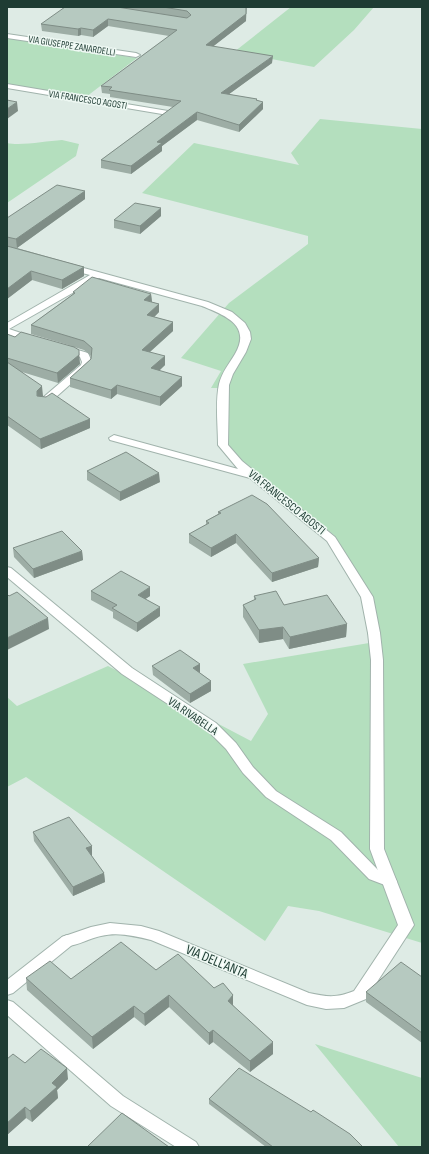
<svg xmlns="http://www.w3.org/2000/svg" width="429" height="1154" viewBox="0 0 429 1154" font-family="'Sofia Sans Condensed',sans-serif">
<style>
.green{fill:#b4dfbe}
.lines{fill:none;stroke-linecap:round;stroke-linejoin:round}
.pedestrian-casing{stroke:#a1b3ac;stroke-width:2}
.minor-casing{stroke:#a1b3ac;stroke-width:2}
.pedestrian{fill:#fff;fill-rule:evenodd}
.minor{fill:#fff;fill-rule:evenodd}
.wall{fill:#9dada5}
.shaded-wall{fill:#7f8d86}
.building{fill:#b6c9c0;stroke:#7f8d86}
.labels{text-anchor:middle;stroke-width:3;stroke-linejoin:round;paint-order:stroke}
.far-street-label{font-size:10px;fill:#1e3c33;stroke:#eef8f3}
.street-label{font-size:12px;fill:#1e3c33;stroke:#eef8f3}
.near-street-label{font-size:14px;fill:#1e3c33;stroke:#eef8f3}
</style>
<rect width="100%" height="100%" fill="#deebe5"/>
<path class="green" d="M 291,7 L 374,7 L 354,30 L 314,67 L 234,52 Z
M 7,38 L 137,58 L 82,100 L 7,87 Z
M 320,119 L 422,129 L 422,943 L 319,911 L 288,906 L 265,941 L 26,777 L 7,787 L 7,697 L 17,706 L 108,666 L 251,741 L 268,714 L 243,664 L 381,641 L 373,599 L 334,535 L 276,490 L 238,463 L 223,445 L 223,388 L 211,388 L 221,371 L 181,358 L 229,303 L 308,244 L 308,236 L 142,193 L 194,143 L 299,165 L 291,153 Z
M 62,140 L 79,144 L 76,156 L 7,203 L 7,143 C 21,146 46,141 62,140 Z
M 315,1044 L 422,1078 L 422,1147 L 399,1147 Z"/>
<g class="lines">
<defs>
<path id="pedestrian" d="M 374,629 L 378,630 L 380,633 L 383,660 L 384,849 L 414,925 L 366,999 L 344,1008 L 326,1009 L 307,1005 L 151,940 C 134,936 118,932 101,936 C 89,938 73,949 62,945 L 59,941 L 62,937 L 91,927 L 110,923 L 141,926 L 159,931 L 309,993 C 327,997 337,998 354,991 L 398,925 L 370,849 L 371,660 L 368,633 L 370,630 Z"/>
<path id="minor" d="M 7,34 L 136,53 L 140,55 L 136,57 L 7,38 Z
M 7,84 L 168,111 L 172,113 L 168,115 L 7,88 Z
M 69,264 L 208,302 L 232,312 L 245,323 L 250,332 L 251,339 L 246,352 L 233,374 L 229,385 L 228,445 L 242,461 L 335,537 L 373,597 L 380,633 L 378,636 L 370,636 L 368,633 L 361,597 L 327,541 L 250,478 L 110,440 L 109,438 L 114,435 L 238,469 L 218,445 C 218,425 215,403 219,384 C 222,372 229,364 235,354 C 252,325 224,315 202,306 L 99,278 L 9,329 L 36,338 L 38,340 L 36,342 L 33,343 L 7,335 L 7,323 L 90,275 L 66,269 L 64,267 Z
M 64,346 L 88,353 L 92,362 L 91,366 L 47,405 L 39,405 L 38,403 L 39,401 L 81,365 L 82,362 L 80,357 L 60,351 L 59,349 L 60,347 Z
M 7,567 L 11,568 L 132,668 L 216,723 L 236,743 L 253,767 L 276,791 L 341,832 L 379,871 L 395,878 L 397,882 L 395,886 L 390,887 L 369,879 L 331,840 L 266,797 L 243,773 L 226,749 L 206,729 L 122,674 L 7,577 Z
M 67,935 L 72,937 L 75,941 L 72,945 L 13,993 L 7,995 L 7,980 L 62,937 Z
M 7,1000 L 13,1002 L 123,1096 L 196,1142 L 199,1147 L 176,1147 L 111,1106 L 7,1015 Z"/>
</defs>
<use href="#pedestrian" class="pedestrian-casing"/>
<use href="#minor" class="minor-casing"/>
<use href="#pedestrian" class="pedestrian"/>
<use href="#minor" class="minor"/>
</g>
<path class="wall" d="M 119,7 L 247,7 L 246,21 L 213,46 L 272,63 L 229,94 L 257,101 L 263,109 L 239,132 L 197,120 L 162,146 L 162,151 L 131,174 L 101,168 L 101,160 L 173,107 L 110,97 L 110,94 L 102,93 L 101,86 L 169,36 L 108,26 L 93,37 L 81,35 L 78,36 L 42,31 L 41,24 Z
M 85,191 L 85,199 L 17,248 L 84,267 L 84,276 L 62,289 L 32,280 L 7,299 L 7,218 Z
M 161,208 L 161,216 L 140,234 L 114,228 L 114,220 Z
M 73,292 L 151,294 L 152,302 L 159,304 L 159,312 L 154,317 L 173,322 L 173,331 L 150,352 L 165,365 L 159,371 L 182,377 L 182,386 L 160,406 L 117,394 L 111,399 L 70,387 L 70,378 L 91,359 L 91,356 L 84,350 L 74,347 L 80,364 L 58,383 L 22,372 L 43,396 L 42,396 L 90,419 L 90,428 L 41,449 L 7,425 L 7,335 L 15,337 L 72,346 L 31,334 L 31,325 L 73,294 Z
M 87,471 L 160,482 L 120,501 L 87,480 Z
M 218,512 L 319,558 L 318,567 L 272,582 L 236,543 L 211,557 L 189,543 L 189,534 L 206,525 L 206,521 L 218,514 Z
M 13,548 L 82,551 L 83,560 L 34,578 L 14,557 Z
M 91,591 L 150,596 L 145,599 L 160,616 L 137,632 L 113,618 L 113,612 L 91,600 Z
M 254,596 L 284,605 L 347,624 L 346,637 L 289,649 L 283,639 L 259,643 L 243,617 L 243,605 L 254,600 Z
M 200,664 L 200,673 L 211,681 L 211,691 L 190,703 L 153,675 L 152,666 Z
M 33,832 L 92,846 L 92,856 L 91,856 L 104,873 L 105,882 L 73,896 L 34,841 Z
M 156,970 L 214,988 L 233,995 L 233,1005 L 273,1054 L 250,1072 L 213,1042 L 209,1045 L 169,1007 L 145,1026 L 134,1017 L 93,1049 L 27,990 L 26,978 L 71,979 Z
M 422,977 L 422,1043 L 366,1002 L 366,992 Z
M 25,1063 L 68,1079 L 57,1090 L 58,1098 L 32,1122 L 26,1118 L 7,1135 Z
M 209,1099 L 363,1147 L 266,1147 L 209,1104 Z"/>
<path class="shaded-wall" d="M 246,7 L 246,21 L 206,52 L 206,45 Z
M 108,19 L 108,26 L 93,37 L 93,30 Z
M 81,28 L 81,35 L 78,36 L 78,29 Z
M 273,56 L 272,63 L 221,100 L 221,93 Z
M 17,102 L 18,111 L 7,119 L 7,109 Z
M 263,102 L 263,109 L 239,132 L 239,125 Z
M 197,112 L 197,120 L 162,146 L 162,151 L 131,174 L 131,166 L 157,142 Z
M 85,191 L 85,199 L 17,248 L 16,239 Z
M 161,208 L 161,216 L 140,234 L 140,226 Z
M 84,267 L 84,276 L 62,289 L 62,280 Z
M 31,271 L 32,280 L 7,299 L 7,289 Z
M 151,294 L 152,302 L 144,300 Z
M 159,304 L 159,312 L 147,324 L 147,315 Z
M 173,322 L 173,331 L 143,358 L 142,350 Z
M 79,350 L 80,364 L 58,383 L 57,373 Z
M 165,356 L 165,365 L 152,377 L 151,368 Z
M 182,377 L 182,386 L 160,406 L 160,397 Z
M 117,385 L 117,394 L 111,399 L 111,390 Z
M 42,386 L 43,396 L 38,400 L 38,406 L 37,391 Z
M 90,419 L 90,428 L 41,449 L 40,439 Z
M 159,473 L 160,482 L 120,501 L 120,492 Z
M 236,534 L 236,543 L 211,557 L 211,548 Z
M 82,551 L 83,560 L 34,578 L 33,569 Z
M 319,558 L 318,567 L 272,582 L 272,573 Z
M 150,587 L 150,596 L 138,604 L 138,595 Z
M 160,607 L 160,616 L 137,632 L 137,623 Z
M 48,618 L 49,629 L 7,650 L 7,638 Z
M 347,624 L 346,637 L 289,649 L 290,637 Z
M 283,627 L 283,639 L 259,643 L 259,630 Z
M 200,664 L 200,674 L 193,668 Z
M 211,681 L 211,691 L 190,703 L 190,694 Z
M 92,846 L 92,856 L 86,858 L 86,848 Z
M 104,873 L 105,882 L 73,896 L 73,887 Z
M 169,995 L 169,1007 L 145,1026 L 144,1014 Z
M 233,995 L 233,1006 L 228,1001 Z
M 134,1006 L 134,1017 L 93,1049 L 92,1037 Z
M 213,1030 L 213,1042 L 209,1045 L 209,1033 Z
M 273,1042 L 273,1054 L 250,1072 L 250,1061 Z
M 67,1068 L 68,1079 L 57,1090 L 58,1098 L 32,1122 L 30,1111 L 52,1083 Z
M 25,1107 L 26,1118 L 7,1135 L 7,1123 Z"/>
<path class="building" d="M 65,7 L 117,7 L 187,18 L 191,15 L 187,11 L 163,7 L 246,7 L 246,14 L 206,45 L 273,56 L 221,93 L 257,99 L 256,100 L 263,102 L 239,125 L 197,112 L 157,142 L 162,143 L 131,166 L 101,160 L 181,101 L 109,90 L 112,87 L 101,86 L 177,30 L 108,19 L 93,30 L 81,28 L 78,29 L 41,24 Z
M 7,100 L 17,102 L 7,109 Z
M 57,185 L 85,191 L 16,239 L 7,237 L 7,218 Z
M 135,203 L 161,208 L 140,226 L 114,220 Z
M 7,246 L 84,267 L 62,280 L 31,271 L 7,289 Z
M 92,277 L 151,294 L 144,300 L 159,304 L 147,315 L 173,322 L 142,350 L 165,356 L 151,368 L 182,377 L 160,397 L 117,385 L 111,390 L 70,378 L 91,359 L 92,348 L 84,341 L 31,325 L 75,293 L 73,292 Z
M 21,332 L 74,347 L 79,350 L 79,355 L 57,373 L 7,358 L 7,334 L 15,337 Z
M 7,362 L 42,386 L 37,391 L 37,396 L 46,397 L 52,393 L 90,419 L 40,439 L 7,416 Z
M 126,452 L 159,473 L 120,492 L 87,471 Z
M 252,495 L 267,504 L 319,558 L 272,573 L 236,534 L 211,548 L 189,534 L 209,523 L 206,521 L 221,513 L 218,512 Z
M 62,531 L 82,551 L 33,569 L 13,548 Z
M 121,571 L 150,587 L 138,595 L 160,607 L 137,623 L 112,608 L 117,605 L 91,591 Z
M 276,591 L 284,605 L 327,595 L 347,624 L 290,637 L 283,627 L 259,630 L 243,605 L 256,599 L 254,596 Z
M 17,592 L 48,618 L 7,638 L 7,594 L 9,596 Z
M 180,650 L 200,664 L 193,668 L 211,681 L 190,694 L 152,666 Z
M 69,817 L 92,846 L 86,848 L 104,873 L 73,887 L 33,832 Z
M 121,942 L 156,970 L 178,954 L 214,988 L 223,983 L 233,995 L 228,1001 L 273,1042 L 250,1061 L 213,1030 L 209,1033 L 169,995 L 144,1014 L 134,1006 L 92,1037 L 26,978 L 50,961 L 71,979 Z
M 401,962 L 422,977 L 422,1033 L 366,992 Z
M 41,1049 L 67,1068 L 52,1083 L 57,1087 L 30,1111 L 25,1107 L 7,1123 L 7,1059 L 13,1054 L 25,1063 Z
M 239,1068 L 311,1112 L 313,1110 L 350,1134 L 363,1147 L 273,1147 L 209,1099 Z
M 122,1113 L 169,1147 L 87,1147 Z"/>
<g class="labels">
<g class="far-street-label">
<text transform="translate(72 45) rotate(9)" y="4">VIA GIUSEPPE ZANARDELLI</text>
<text transform="translate(88 99) rotate(9)" y="4">VIA FRANCESCO AGOSTI</text>
</g>
<g class="street-label">
<text transform="translate(287 502) rotate(39)" y="4">VIA FRANCESCO AGOSTI</text>
<text transform="translate(193 716) rotate(34)" y="4">VIA RIVABELLA</text>
</g>
<g class="near-street-label">
<text transform="translate(217 961) rotate(23)" y="5">VIA DELL'ANTA</text>
</g>
</g>
<rect width="429" height="1154" fill="none" stroke="#1e3c33" stroke-width="16"/>
</svg>
